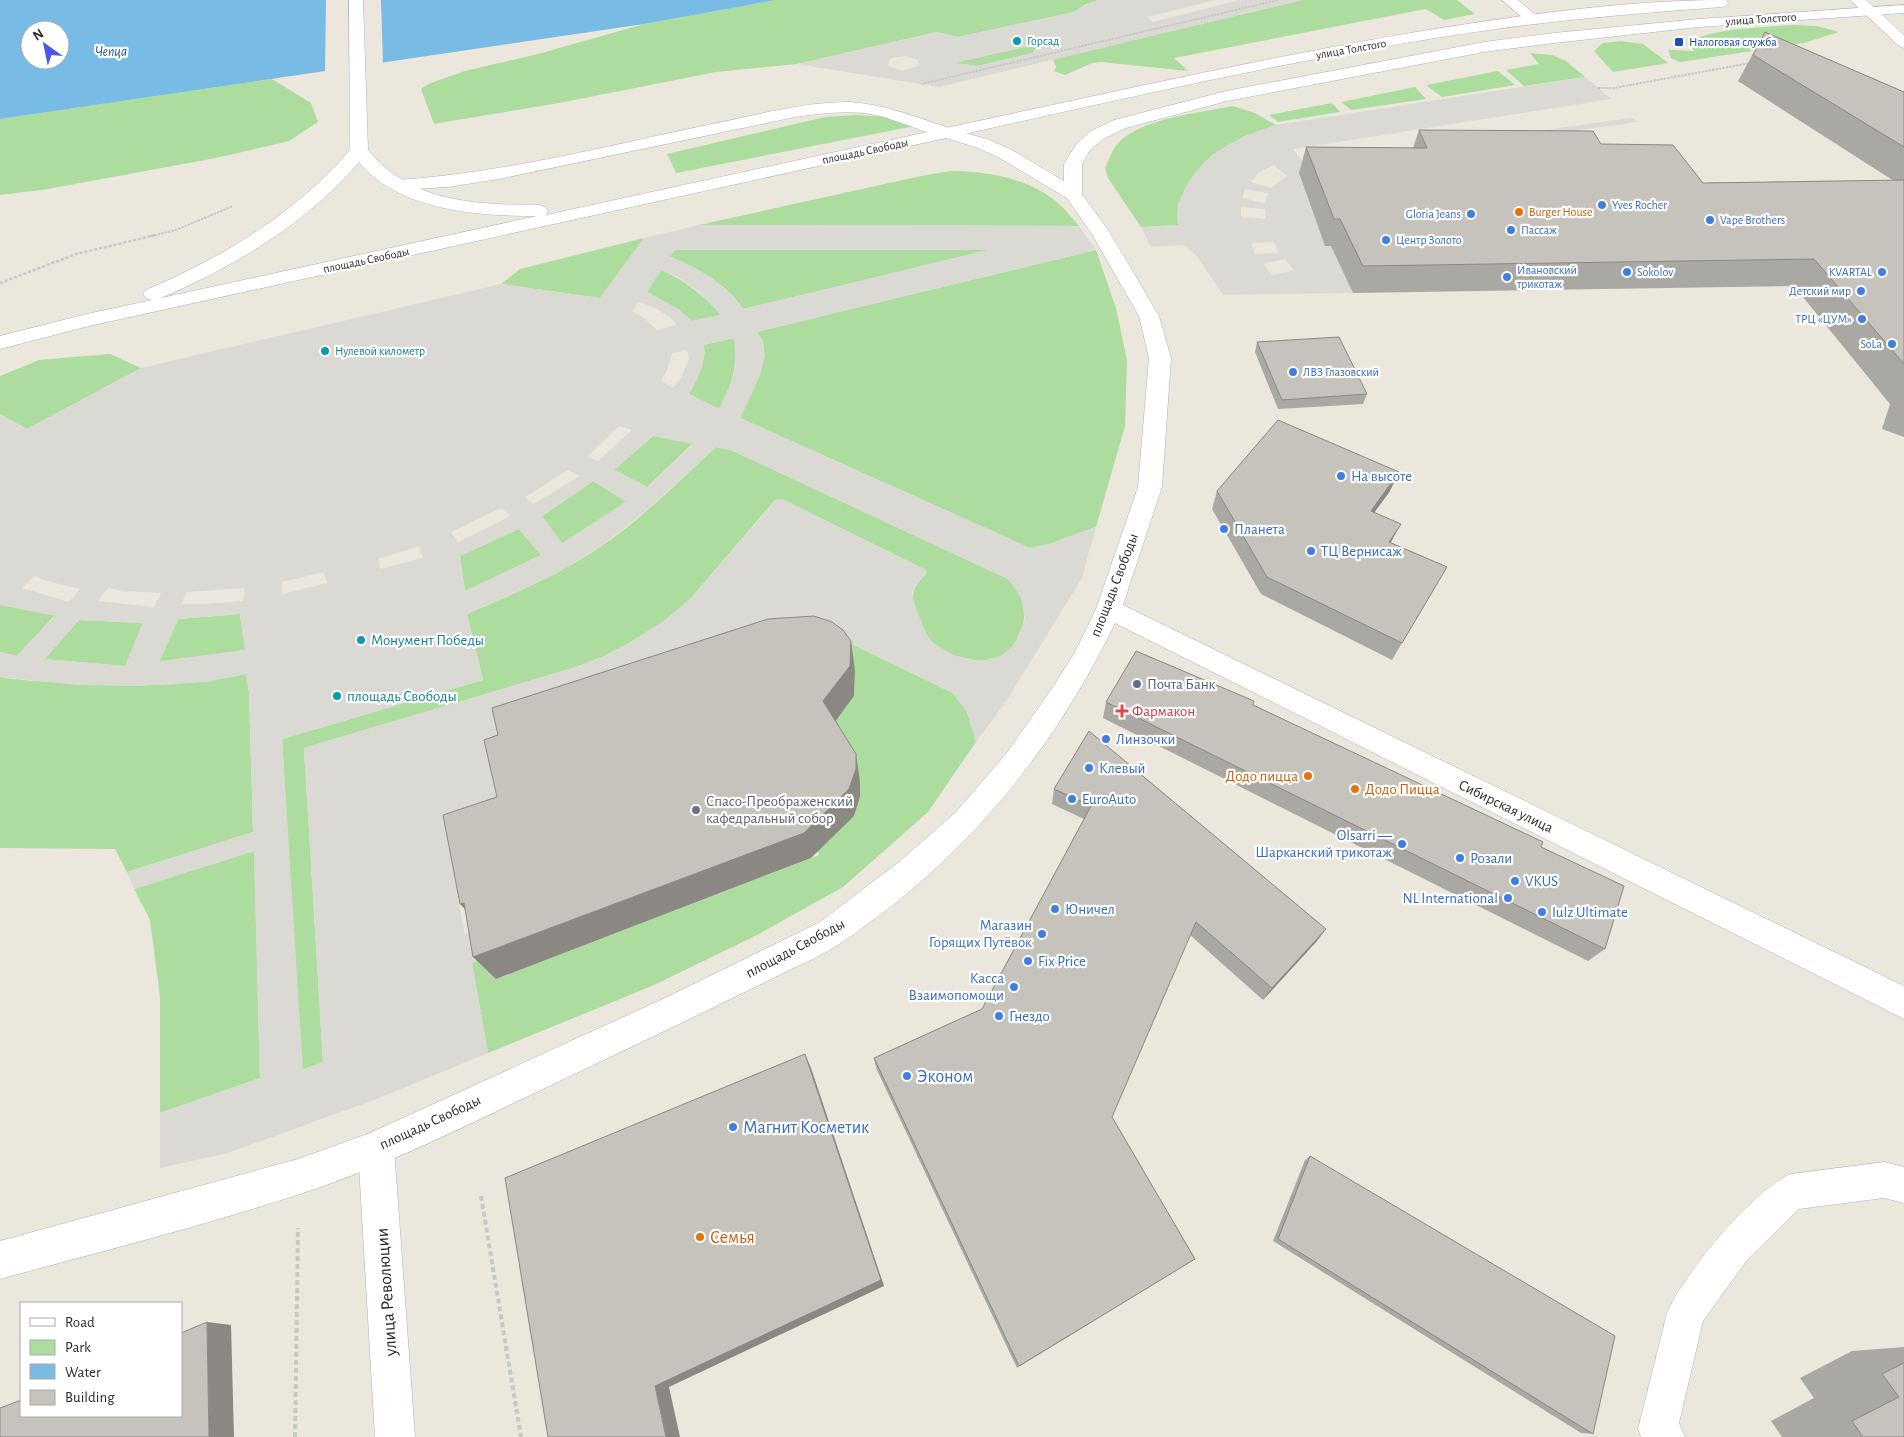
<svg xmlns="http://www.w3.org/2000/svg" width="1904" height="1437" viewBox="0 0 1904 1437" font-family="'Alegreya Sans',sans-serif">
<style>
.green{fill:#acdd9e}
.plaza{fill:#dbd9d3;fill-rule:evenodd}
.water{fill:#78bbe5;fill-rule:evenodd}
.pier{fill:#ebe7dd}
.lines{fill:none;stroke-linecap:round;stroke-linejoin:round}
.service-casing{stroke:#b0b1bc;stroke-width:1}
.minor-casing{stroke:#b0b1bc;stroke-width:1}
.tertiary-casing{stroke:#b0b1bc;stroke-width:1}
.secondary-casing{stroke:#b0b1bc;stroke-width:1}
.path-far2{stroke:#c8c8c8;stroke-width:2;stroke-dasharray:2.5 1;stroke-linecap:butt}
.path-far1{stroke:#c8c8c8;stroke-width:2.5;stroke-dasharray:3 2;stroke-linecap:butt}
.path{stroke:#c8c8c8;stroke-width:4;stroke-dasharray:5 3;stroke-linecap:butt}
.service{fill:#fff;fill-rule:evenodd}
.minor{fill:#fff;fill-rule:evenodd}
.tertiary{fill:#fff;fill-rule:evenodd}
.secondary{fill:#fff;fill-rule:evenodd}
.wall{fill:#aaa8a2}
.shaded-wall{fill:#8b8884}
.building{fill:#c6c3bc;stroke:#8b8884}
.culture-dot{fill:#0f9aa8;stroke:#fff;stroke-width:2}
.transit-dot{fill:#1a4fb4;stroke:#fff;stroke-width:2}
.shop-dot{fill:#3f7fe0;stroke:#fff;stroke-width:2}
.food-dot{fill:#e8710a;stroke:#fff;stroke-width:2}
.service-dot{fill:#5c6f8a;stroke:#fff;stroke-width:2}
.health-dot{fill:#e0444e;stroke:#fff;stroke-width:2}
.worship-dot{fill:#6b7280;stroke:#fff;stroke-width:2}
.labels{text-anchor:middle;stroke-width:4.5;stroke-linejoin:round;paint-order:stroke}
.far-street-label{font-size:12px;fill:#2a2a2a;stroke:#fff}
.far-culture-label{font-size:12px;fill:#0d838f;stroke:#fff;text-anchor:start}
.far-transit-label{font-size:12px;fill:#164399;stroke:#fff;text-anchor:start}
.far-shop-label{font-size:12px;fill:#366cbe;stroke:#fff;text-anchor:start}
.far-food-label{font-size:12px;fill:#c56008;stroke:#fff;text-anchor:start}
.far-water-label{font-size:14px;font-style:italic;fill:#185890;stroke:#fff}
.shop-label{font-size:15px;fill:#366cbe;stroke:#fff;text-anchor:start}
.street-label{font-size:15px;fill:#2a2a2a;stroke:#fff}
.culture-label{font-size:15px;fill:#0d838f;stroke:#fff;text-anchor:start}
.service-label{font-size:15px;fill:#4e5e75;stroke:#fff;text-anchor:start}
.health-label{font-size:15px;fill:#be3a42;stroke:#fff;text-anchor:start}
.food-label{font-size:15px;fill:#c56008;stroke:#fff;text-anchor:end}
.worship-label{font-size:15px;fill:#5b616d;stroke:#fff;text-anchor:start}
.near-shop-label{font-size:18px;fill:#366cbe;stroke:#fff;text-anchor:start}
.near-food-label{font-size:18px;fill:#c56008;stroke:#fff;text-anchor:start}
.near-street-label{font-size:18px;fill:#2a2a2a;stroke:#fff}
</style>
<rect width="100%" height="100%" fill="#ebe7dd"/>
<path class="green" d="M 776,0 L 1170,0 L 1086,4 L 1074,12 L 958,37 L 937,32 L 797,64 L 716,72 L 559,103 L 434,124 L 421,89 L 428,84 L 465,71 L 538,54 L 644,24 Z
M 1285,0 L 1457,0 L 1475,14 L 1444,20 L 1426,9 L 1174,58 L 1188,71 L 1101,62 L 1092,63 L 1065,75 L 1054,71 L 1056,67 L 1051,54 Z
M 1793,25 L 1817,26 L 1839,32 L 1804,43 L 1680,62 L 1671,58 L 1668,50 L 1694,51 L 1690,43 C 1705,28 1770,27 1793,25 Z
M 1621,41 L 1643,44 L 1668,63 L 1613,72 L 1594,51 L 1603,43 Z
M 1038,44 L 1033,53 L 977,66 L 954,63 Z
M 1530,53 L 1552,55 L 1566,61 L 1585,77 L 1524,86 L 1506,70 L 1539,64 Z
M 1498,71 L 1515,85 L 1442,97 L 1426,85 Z
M 272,79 L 311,103 L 318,122 L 289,141 L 216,158 L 42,190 L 0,195 L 0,119 Z
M 1415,87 L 1426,99 L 1351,110 L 1341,102 Z
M 1332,103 L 1340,112 L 1278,122 L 1269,115 Z
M 1233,106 L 1255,113 L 1276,125 C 1236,139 1196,155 1182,199 C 1179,209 1177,215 1178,225 L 1141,227 L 1108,178 L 1105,168 C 1109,160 1112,150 1118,143 C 1142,118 1199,113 1233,106 Z
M 856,115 L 886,117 L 915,126 L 676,173 L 667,154 L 825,117 Z
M 950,171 C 987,171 1029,178 1058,203 C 1066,210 1072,218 1079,226 L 699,225 L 921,176 Z
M 644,238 L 600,298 L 501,284 L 520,269 Z
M 675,249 L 990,250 L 743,309 C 726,283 697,268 669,256 Z
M 1096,250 L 1116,308 L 1127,360 L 1125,426 L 1096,527 L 1049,544 L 1030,548 L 740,418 L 760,375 L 756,332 Z
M 661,270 C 686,281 703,295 721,315 L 692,321 L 678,309 L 647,292 Z
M 734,338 C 739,364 732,386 719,409 L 689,394 C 697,379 707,362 703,345 Z
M 110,354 L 141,368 L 27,429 L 0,414 L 0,376 L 39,360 Z
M 653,436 L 693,443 L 647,487 L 614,470 Z
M 716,447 L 733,451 L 1008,579 C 1012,584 1018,591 1021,597 C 1026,609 1025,623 1020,634 C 1016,641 1013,648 1006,653 C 986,668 949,659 932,642 C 925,634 921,624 918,615 C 910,595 911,589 926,574 L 926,570 L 782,499 L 775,500 L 691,598 L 664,621 L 629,643 L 604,656 L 576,667 L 304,748 L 323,1062 L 302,1070 L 282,739 L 483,680 L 467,614 C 513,594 558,575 600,547 C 642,519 679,481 716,447 Z
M 593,481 L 627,501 L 562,544 L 542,516 Z
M 519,529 L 541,555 L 465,591 L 460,556 Z
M 0,605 L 55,615 L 17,656 L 0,652 Z
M 240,614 L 245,650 L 159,662 L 178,619 Z
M 79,620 L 143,623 L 125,666 L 44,659 Z
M 843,640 L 953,693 L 967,712 L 976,742 L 928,812 L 843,887 L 759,934 L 652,986 L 488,1053 L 472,963 L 492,956 L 496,979 L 819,855 L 814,844 L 839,830 L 854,816 L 860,797 L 830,720 L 841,713 L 854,696 L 855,671 L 848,660 Z
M 246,674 L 249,692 L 253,832 L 127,872 L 115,849 L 0,848 L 0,677 C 17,680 35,681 53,682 C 118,688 182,687 246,674 Z
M 254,851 L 260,1078 L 160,1113 L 160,997 L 150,920 L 134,889 Z"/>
<path class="plaza" d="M 1098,0 L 1215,0 L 1147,17 L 1153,22 L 1239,0 L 1303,0 L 939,87 L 797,64 L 937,32 L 958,37 L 1074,12 L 1091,2 ZM 1038,44 L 1033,53 L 977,66 L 955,63 ZM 905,56 L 918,60 L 918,66 L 902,71 L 888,66 L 889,60 L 893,58 Z
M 1585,77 L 1612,99 L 1293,149 L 1304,163 L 1632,118 L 1637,122 L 1533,137 L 1347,246 L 1339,262 L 1353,293 L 1223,295 L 1196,255 L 1184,245 L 1151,247 L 1141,227 L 1178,225 L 1177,216 L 1178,204 L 1186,186 L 1199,168 L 1213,154 L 1244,136 L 1276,125 ZM 1274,165 L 1287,176 L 1271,188 L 1251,182 L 1258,173 ZM 1245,189 L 1268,193 L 1265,203 L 1242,198 ZM 1241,207 L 1265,209 L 1266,219 L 1241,217 ZM 1274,242 L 1279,253 L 1255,254 L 1251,243 ZM 1285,259 L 1294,270 L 1272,275 L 1263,264 Z
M 699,225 L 1079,226 L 1096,250 L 757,332 L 763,341 L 765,355 L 760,375 L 740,418 L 1030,548 L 1049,544 L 1096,527 L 1082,578 L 1007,700 L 976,742 L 967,712 L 953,693 L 843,640 L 517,764 L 475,887 L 457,894 L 465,934 L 486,927 L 492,956 L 472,963 L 488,1053 L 374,1100 L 228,1153 L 160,1168 L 160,1113 L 260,1078 L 254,851 L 134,889 L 127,872 L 253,832 L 249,692 L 246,674 L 208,682 L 142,686 L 78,685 L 0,677 L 0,652 L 17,656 L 55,616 L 0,605 L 0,414 L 27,429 L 141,368 L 501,284 L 600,298 L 644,238 ZM 675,250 L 987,250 L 743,309 L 729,293 L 712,278 L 694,267 L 670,257 ZM 661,270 L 678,277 L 697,290 L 721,315 L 692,321 L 678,309 L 647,292 ZM 639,302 L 655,308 L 670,317 L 677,325 L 657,330 L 644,318 L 632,311 ZM 734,338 L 736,366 L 732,381 L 719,409 L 689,394 L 698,378 L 705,353 L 704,345 ZM 687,350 L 689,359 L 683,374 L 673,388 L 661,381 L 668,368 L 672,353 ZM 619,426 L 632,430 L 598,461 L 587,457 ZM 653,436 L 693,444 L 648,487 L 614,470 ZM 716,447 L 733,451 L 1008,579 L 1021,597 L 1025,619 L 1014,645 L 1001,656 L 980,661 L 953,655 L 940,647 L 932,642 L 926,633 L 914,603 L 912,592 L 917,583 L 926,574 L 926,570 L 782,499 L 776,500 L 691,598 L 664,621 L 629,643 L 604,656 L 576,667 L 304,748 L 323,1062 L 303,1070 L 282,739 L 483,680 L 467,614 L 554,575 L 601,546 L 647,510 ZM 568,470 L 580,476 L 533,504 L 525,497 ZM 593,481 L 626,502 L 562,543 L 542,516 ZM 501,508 L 511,516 L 458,542 L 451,532 ZM 519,529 L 541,555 L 465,591 L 460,556 ZM 419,546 L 423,558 L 380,569 L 378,559 ZM 324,572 L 327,583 L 282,594 L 282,582 ZM 34,576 L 47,581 L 80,589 L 69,602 L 22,588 ZM 108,588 L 123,591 L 161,593 L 154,607 L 98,601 ZM 245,588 L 243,601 L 205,604 L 181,604 L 187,592 ZM 240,614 L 245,650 L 160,661 L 178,619 ZM 79,620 L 143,623 L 125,666 L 45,659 Z"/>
<path class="water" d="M 0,0 L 776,0 L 644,24 L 0,119 ZM 30,30 L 60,30 L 60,60 L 30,60 Z"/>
<path class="pier" d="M 326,0 L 381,0 L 383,65 L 325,74 Z"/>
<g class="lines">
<defs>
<path id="service" d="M 1502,0 L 1518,0 L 1541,20 L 1539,23 L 1529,23 Z
M 849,102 C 885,104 918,118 952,129 L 954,133 L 952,137 L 946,138 C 923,132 902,122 880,116 C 851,109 824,113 795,117 L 499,179 L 448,187 L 397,190 L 391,189 L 388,185 L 391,181 L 397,180 C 502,173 604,147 707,125 C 754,116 801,102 849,102 Z
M 1884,1162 L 1904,1167 L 1904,1203 L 1884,1198 L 1799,1209 L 1747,1260 L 1703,1321 L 1679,1423 L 1685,1437 L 1641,1437 L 1638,1429 L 1667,1313 C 1682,1276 1754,1189 1791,1174 Z"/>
<path id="minor" d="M 1850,0 L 1866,0 L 1904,35 L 1904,48 L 1899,46 Z"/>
<path id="tertiary" d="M 1726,0 L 1728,3 L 1726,6 L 1721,7 C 1643,13 1566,19 1489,30 C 1306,56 1126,98 946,138 L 940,137 L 938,133 L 940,129 L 946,128 C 1104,94 1262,58 1422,31 C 1522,15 1625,0 1726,0 Z
M 1904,5 L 1904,13 L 1699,27 L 1554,43 L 1484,52 L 1227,101 L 1126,128 L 1103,139 L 1090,150 L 1082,164 L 1082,194 L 1079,198 L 1073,199 L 1067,198 L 1064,194 L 1064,164 L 1077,143 L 1091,131 L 1114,120 L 1226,91 L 1484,42 L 1554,33 L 1699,19 Z
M 376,1130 L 388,1136 L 394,1148 L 415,1437 L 375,1437 L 358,1148 L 364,1136 Z"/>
<path id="secondary" d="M 349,0 L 363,0 L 368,150 C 409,202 477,205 539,205 L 545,207 L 548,211 L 546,215 L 946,128 L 987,139 L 1010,149 L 1079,190 L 1110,233 L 1159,316 L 1171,358 L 1162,487 L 1123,605 L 1904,986 L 1904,1019 L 1115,623 C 1052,754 964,859 844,941 C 821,957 792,968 767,981 C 707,1011 646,1040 585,1069 C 491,1113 397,1163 297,1195 C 199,1227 99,1252 0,1279 L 0,1241 L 298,1159 L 370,1133 L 665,998 L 820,922 L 899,862 L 956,812 L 1006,754 L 1051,690 L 1074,654 L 1096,609 L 1138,487 L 1149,358 L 1139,316 L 1092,234 L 1067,198 L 998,157 L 975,147 L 946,138 L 89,326 L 0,349 L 0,336 L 87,314 L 152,300 L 146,298 L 143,294 L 146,290 C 223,257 295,214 350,150 ZM 359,162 C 398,211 479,216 537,216 L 161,298 C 235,266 306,224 359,162 Z"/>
</defs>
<use href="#service" class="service-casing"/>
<use href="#minor" class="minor-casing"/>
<use href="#tertiary" class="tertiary-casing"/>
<use href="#secondary" class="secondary-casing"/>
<path class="path-far2" d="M 921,84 L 1278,0
M 1598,88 L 1614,88 L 1750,63
M 151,236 L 176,230 L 233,206"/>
<path class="path-far1" d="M 0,283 L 76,254 L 156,235"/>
<path class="path" d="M 481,1196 L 521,1437
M 295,1437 L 298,1228"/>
<use href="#service" class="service"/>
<use href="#minor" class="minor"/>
<use href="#tertiary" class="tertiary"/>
<use href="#secondary" class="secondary"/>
</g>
<path class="wall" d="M 1765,32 L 1904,92 L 1904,437 L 1882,429 L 1890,404 L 1794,286 L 1353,293 L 1331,246 L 1325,246 L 1299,173 L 1306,147 L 1413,148 L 1419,130 L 1601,144 L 1703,183 L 1894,181 L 1738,81 Z
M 1257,342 L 1367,394 L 1363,404 L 1278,409 L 1255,352 Z
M 1217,491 L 1390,491 L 1374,513 L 1391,543 L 1447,567 L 1392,660 L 1261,594 L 1212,509 Z
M 1106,702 L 1253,705 L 1541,847 L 1605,949 L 1588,961 L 1103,718 Z
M 1089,731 L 1326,929 L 1316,942 L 1263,1000 L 1190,935 L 1112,1117 L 1195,1259 L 1017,1368 L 876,1068 L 874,1058 L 982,1009 L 1084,819 L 1052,804 L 1054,789 Z
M 1310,1156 L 1593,1434 L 1581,1433 L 1273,1241 L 1305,1160 Z
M 1904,1347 L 1904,1437 L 1782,1437 L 1771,1421 L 1814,1398 L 1800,1378 L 1852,1351 Z"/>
<path class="shaded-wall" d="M 1399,472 L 1390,491 L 1362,529 L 1371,511 Z
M 1401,524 L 1391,542 L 1380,560 L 1389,542 Z
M 851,641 L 855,671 L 854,696 L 829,730 L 823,701 Z
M 856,754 L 860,782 L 860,797 L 854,816 L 811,858 L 496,979 L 473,957 Z
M 464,903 L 483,928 L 460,904 Z
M 1326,929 L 1316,942 L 1263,1000 L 1272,988 Z
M 805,1054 L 811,1068 L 884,1286 L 669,1387 L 680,1437 L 666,1437 L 655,1386 Z
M 207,1322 L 231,1325 L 234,1437 L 209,1437 Z"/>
<path class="building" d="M 1765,32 L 1904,92 L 1904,147 L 1753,55 Z
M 1419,130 L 1593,131 L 1601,144 L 1673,145 L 1703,183 L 1904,180 L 1904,364 L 1814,259 L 1363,266 L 1340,219 L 1334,219 L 1306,147 L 1427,148 Z
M 1339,337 L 1367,394 L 1282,400 L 1257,342 Z
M 1278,420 L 1399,472 L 1371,511 L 1401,524 L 1389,542 L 1447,567 L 1402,643 L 1267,577 L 1217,491 Z
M 814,616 L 832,622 L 843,630 L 851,641 L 850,666 L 823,701 L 856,754 L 856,769 L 849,789 L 804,833 L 473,957 L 464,903 L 460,904 L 443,815 L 497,797 L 484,740 L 498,735 L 492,708 L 768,619 Z
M 1136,651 L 1254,701 L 1253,705 L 1543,842 L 1541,847 L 1624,886 L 1605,949 L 1106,702 Z
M 1089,731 L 1326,929 L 1272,988 L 1196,922 L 1112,1117 L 1195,1259 L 1019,1366 L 874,1058 L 982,1009 L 1091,806 L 1054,789 Z
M 805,1054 L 881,1280 L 655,1386 L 666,1437 L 548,1437 L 505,1178 Z
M 1310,1156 L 1615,1336 L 1593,1434 L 1278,1239 Z
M 207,1322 L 209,1437 L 0,1437 L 0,1408 L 21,1400 L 21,1416 L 181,1416 L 181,1333 Z
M 1904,1363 L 1904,1437 L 1863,1437 L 1852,1421 L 1899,1397 L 1882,1374 Z"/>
<g class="culture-dot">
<circle cx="1017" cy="41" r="5"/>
<circle cx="325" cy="351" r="5"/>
<circle cx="361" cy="640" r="5"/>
<circle cx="337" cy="696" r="5"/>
</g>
<rect class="transit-dot" x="1674" y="37" width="10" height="10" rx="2.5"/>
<g class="shop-dot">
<circle cx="1602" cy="205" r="5"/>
<circle cx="1471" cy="214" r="5"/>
<circle cx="1710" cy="220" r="5"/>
<circle cx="1511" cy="230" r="5"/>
<circle cx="1386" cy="240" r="5"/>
<circle cx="1627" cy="272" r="5"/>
<circle cx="1882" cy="272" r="5"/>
<circle cx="1507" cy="277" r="5"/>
<circle cx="1861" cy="291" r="5"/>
<circle cx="1862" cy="319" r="5"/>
<circle cx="1892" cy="344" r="5"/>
<circle cx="1293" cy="372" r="5"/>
<circle cx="1341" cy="476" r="5"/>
<circle cx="1224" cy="529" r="5"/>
<circle cx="1311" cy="551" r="5"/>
<circle cx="1106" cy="739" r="5"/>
<circle cx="1089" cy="768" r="5"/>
<circle cx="1072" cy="799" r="5"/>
<circle cx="1402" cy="844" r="5"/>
<circle cx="1460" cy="858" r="5"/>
<circle cx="1515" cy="881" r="5"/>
<circle cx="1508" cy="898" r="5"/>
<circle cx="1055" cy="909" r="5"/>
<circle cx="1542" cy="912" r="5"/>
<circle cx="1042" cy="934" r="5"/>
<circle cx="1028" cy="961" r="5"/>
<circle cx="1014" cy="987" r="5"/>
<circle cx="999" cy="1016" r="5"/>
<circle cx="907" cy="1076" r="5"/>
<circle cx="733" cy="1127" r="5"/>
</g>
<g class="food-dot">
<circle cx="1519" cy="212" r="5"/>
<circle cx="1308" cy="776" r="5"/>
<circle cx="1355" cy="789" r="5"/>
<circle cx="700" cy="1237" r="5"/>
</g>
<circle class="service-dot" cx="1137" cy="684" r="5"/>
<path class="health-dot" d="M1119.5 703.5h5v5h5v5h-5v5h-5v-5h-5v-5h5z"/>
<circle class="worship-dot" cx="696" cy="810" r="5"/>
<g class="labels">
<g class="far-street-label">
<text transform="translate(1761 19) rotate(-4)" y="4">улица Толстого</text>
<text transform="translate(1351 49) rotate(-10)" y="4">улица Толстого</text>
<text transform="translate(865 151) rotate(-12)" y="4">площадь Свободы</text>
<text transform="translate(366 260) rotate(-12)" y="4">площадь Свободы</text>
</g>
<g class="far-culture-label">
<text x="1027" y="45">Горсад</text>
<text x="335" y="355">Нулевой километр</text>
</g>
<g class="far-transit-label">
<text x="1689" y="46">Налоговая служба</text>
</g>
<g class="far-shop-label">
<text x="1612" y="209">Yves Rocher</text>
<text x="1461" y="218" text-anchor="end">Gloria Jeans</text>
<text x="1720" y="224">Vape Brothers</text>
<text x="1521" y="234">Пассаж</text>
<text x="1396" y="244">Центр Золото</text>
<text x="1517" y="274">Ивановский<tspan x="1517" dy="14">трикотаж</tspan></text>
<text x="1637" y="276">Sokolov</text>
<text x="1872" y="276" text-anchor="end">KVARTAL</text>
<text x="1851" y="295" text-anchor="end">Детский мир</text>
<text x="1852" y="323" text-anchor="end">ТРЦ «ЦУМ»</text>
<text x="1882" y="348" text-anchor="end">SoLa</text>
<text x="1303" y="376">ЛВЗ Глазовский</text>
</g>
<g class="far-food-label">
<text x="1529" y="216">Burger House</text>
</g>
<g class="far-water-label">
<text x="111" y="56">Чепца</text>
</g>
<g class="shop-label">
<text x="1351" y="481">На высоте</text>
<text x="1234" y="534">Планета</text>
<text x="1321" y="556">ТЦ Вернисаж</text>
<text x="1116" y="744">Линзочки</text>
<text x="1099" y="773">Клевый</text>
<text x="1082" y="804">EuroAuto</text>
<text x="1392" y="840" text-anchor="end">Olsarri —<tspan x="1392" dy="17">Шарканский трикотаж</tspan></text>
<text x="1470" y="863">Розали</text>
<text x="1525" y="886">VKUS</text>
<text x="1498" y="903" text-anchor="end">NL International</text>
<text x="1065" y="914">Юничел</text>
<text x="1552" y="917">Iulz Ultimate</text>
<text x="1032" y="930" text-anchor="end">Магазин<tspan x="1032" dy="17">Горящих Путёвок</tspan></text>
<text x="1038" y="966">Fix Price</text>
<text x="1004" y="983" text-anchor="end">Касса<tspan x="1004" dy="17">Взаимопомощи</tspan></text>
<text x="1009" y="1021">Гнездо</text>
</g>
<g class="street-label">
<text transform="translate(1114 585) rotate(-69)" y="5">площадь Свободы</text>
<text transform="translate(1506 806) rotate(26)" y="5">Сибирская улица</text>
<text transform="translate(795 948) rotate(-28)" y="5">площадь Свободы</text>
<text transform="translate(430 1122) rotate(-25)" y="5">площадь Свободы</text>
</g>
<g class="culture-label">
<text x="371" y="645">Монумент Победы</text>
<text x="347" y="701">площадь Свободы</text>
</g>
<g class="service-label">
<text x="1147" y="689">Почта Банк</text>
</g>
<g class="health-label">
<text x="1132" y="716">Фармакон</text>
</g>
<g class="food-label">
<text x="1298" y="781">Додо пицца</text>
<text x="1365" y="794" text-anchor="start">Додо Пицца</text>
</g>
<g class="worship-label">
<text x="706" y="806">Спасо-Преображенский<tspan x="706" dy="17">кафедральный собор</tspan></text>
</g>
<g class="near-shop-label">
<text x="917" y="1082">Эконом</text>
<text x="743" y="1133">Магнит Косметик</text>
</g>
<g class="near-food-label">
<text x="710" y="1243">Семья</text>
</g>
<g class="near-street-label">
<text transform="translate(386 1292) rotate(-94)" y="6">улица Революции</text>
</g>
</g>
<rect x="20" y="1302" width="162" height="115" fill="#ffffff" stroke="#aaaaaa"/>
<rect x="30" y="1318" width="25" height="8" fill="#ffffff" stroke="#aaaaaa"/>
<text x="65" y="1327" font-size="15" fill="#2a2a2a">Road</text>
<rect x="30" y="1340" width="25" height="15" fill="#acdd9e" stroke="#aaaaaa"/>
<text x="65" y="1352" font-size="15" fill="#2a2a2a">Park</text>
<rect x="30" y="1364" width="25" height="15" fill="#78bbe5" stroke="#aaaaaa"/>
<text x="65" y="1377" font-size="15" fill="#2a2a2a">Water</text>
<rect x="30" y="1390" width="25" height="15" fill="#c6c3bc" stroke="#aaaaaa"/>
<text x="65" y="1402" font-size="15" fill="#2a2a2a">Building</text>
<g transform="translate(45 45) rotate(327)"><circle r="24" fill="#ffffff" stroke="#aaaaaa"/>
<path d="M0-4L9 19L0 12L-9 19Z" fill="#4a55eb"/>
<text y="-8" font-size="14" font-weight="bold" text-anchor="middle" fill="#2a2a2a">N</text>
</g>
</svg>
